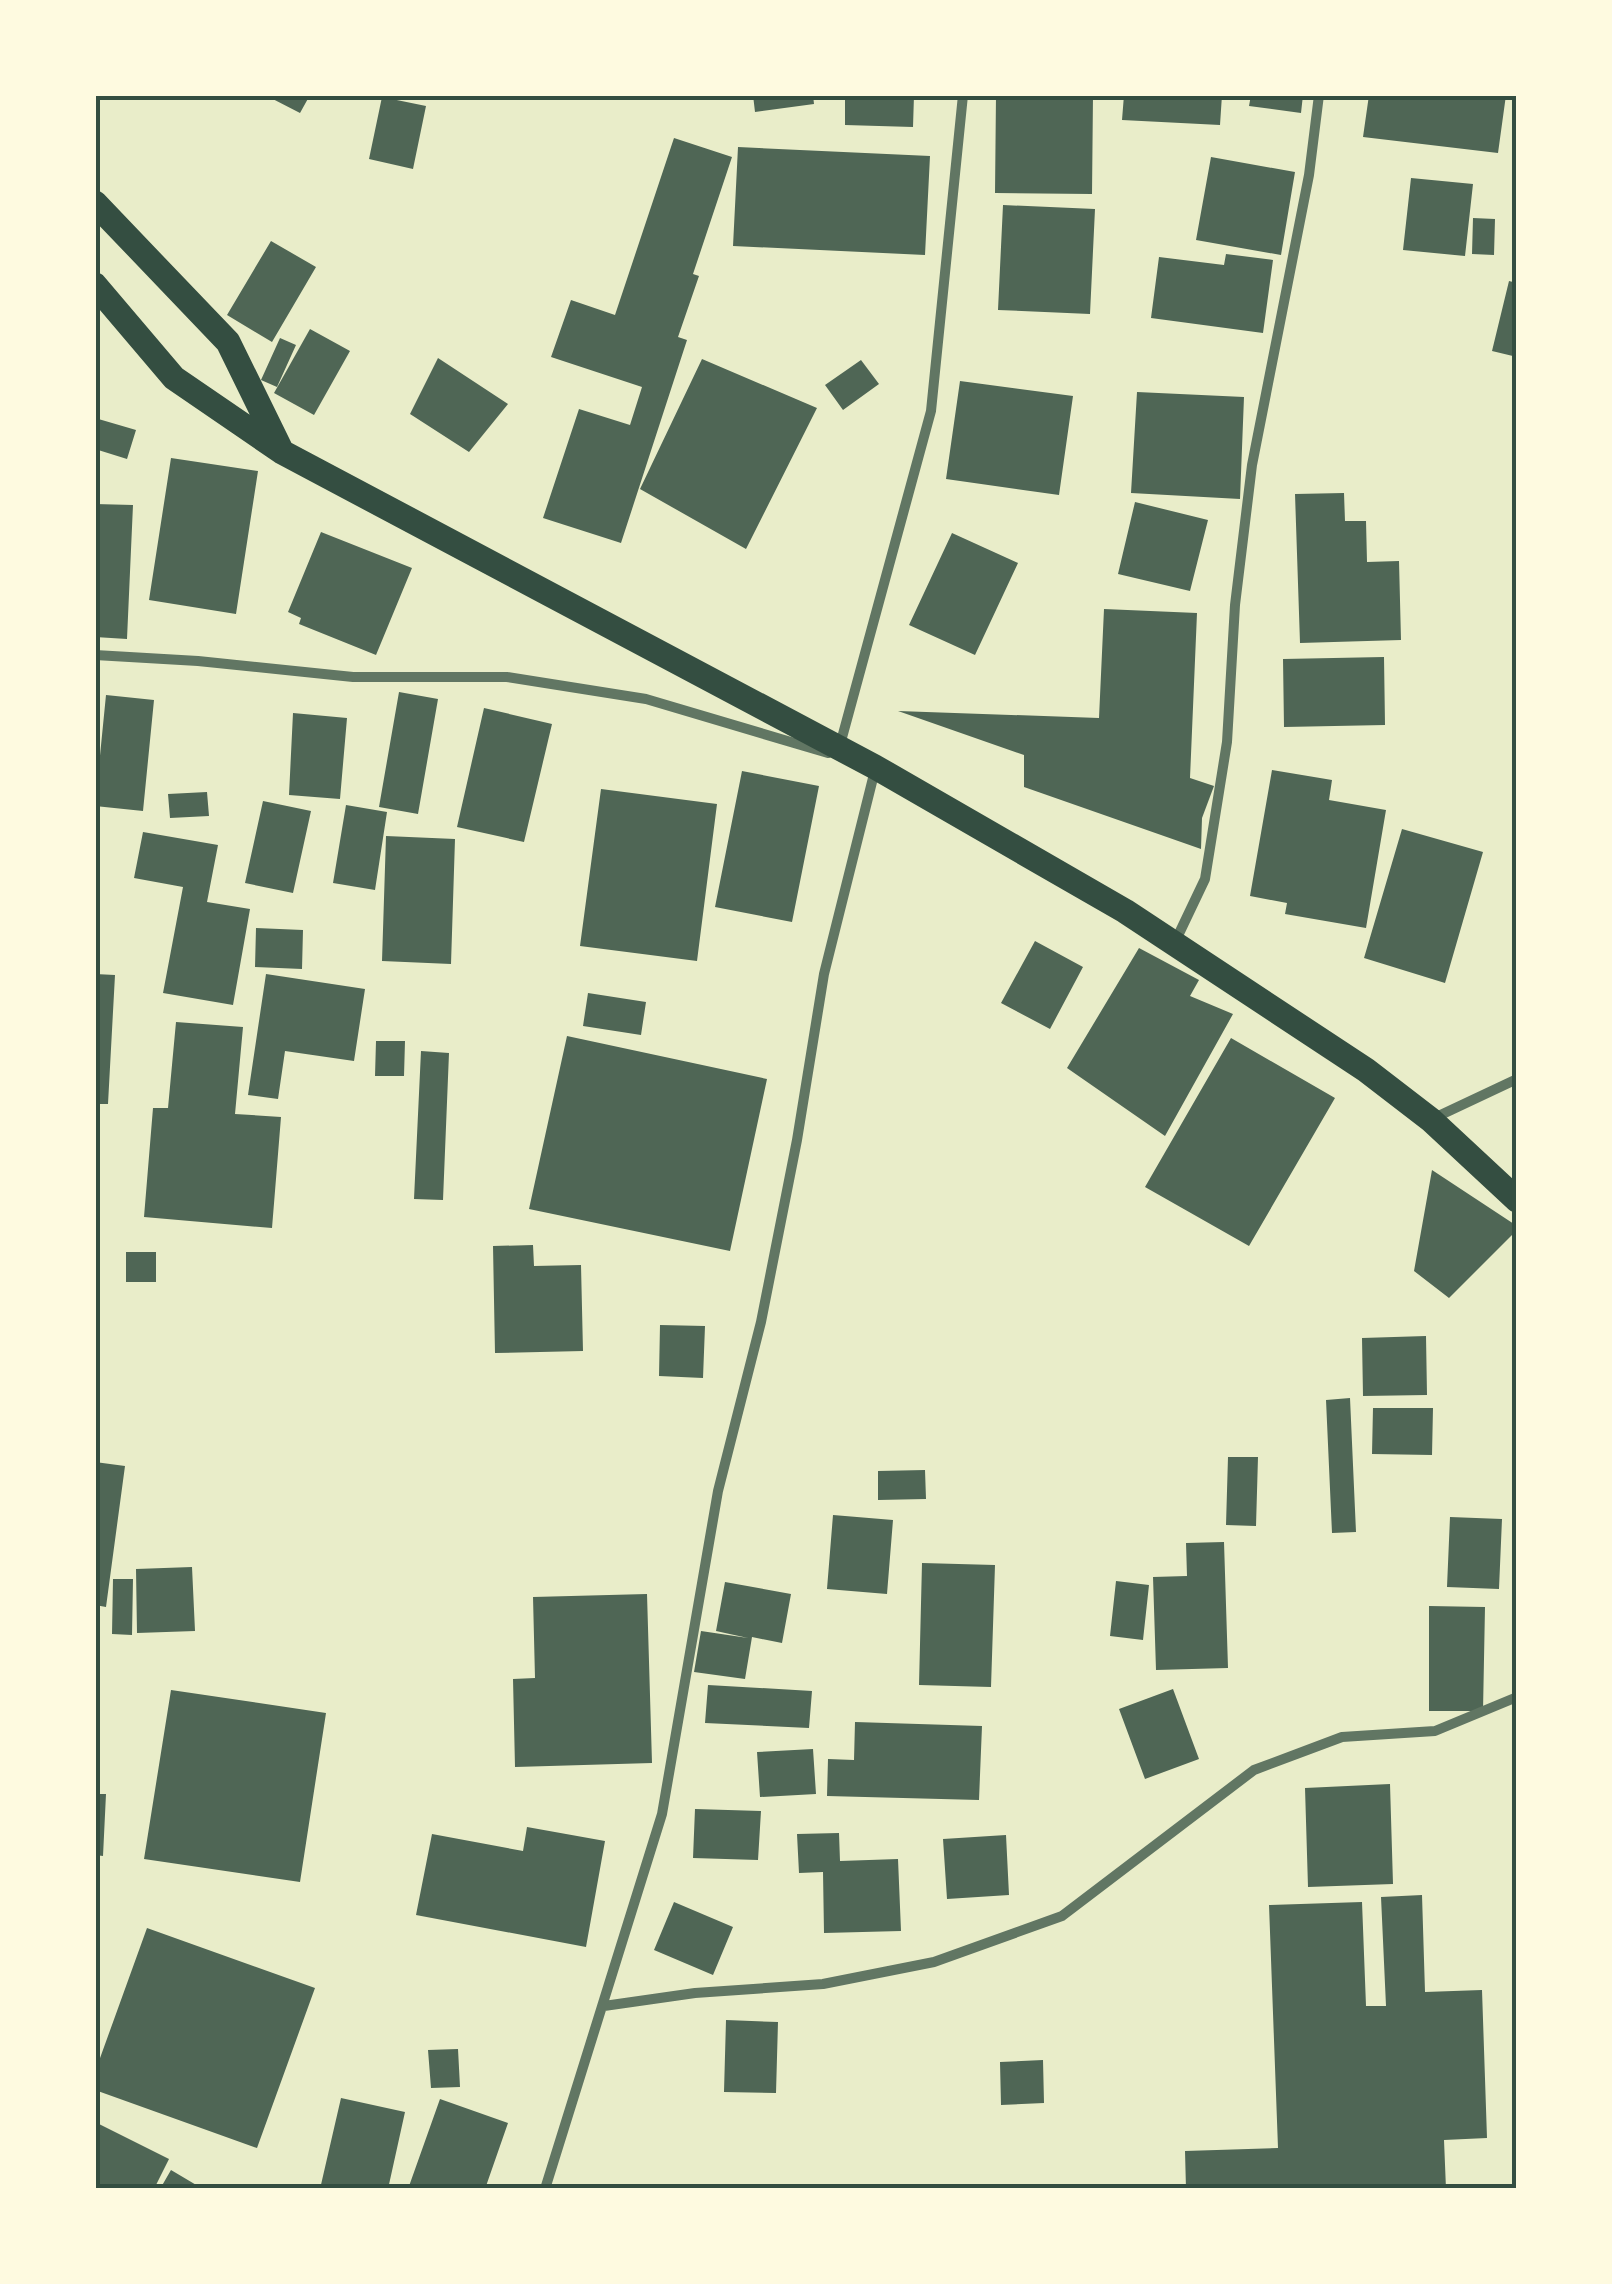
<svg xmlns="http://www.w3.org/2000/svg" width="1612" height="2284" viewBox="0 0 1612 2284" font-family="Jost,sans-serif">
<style>
.building{fill:#4f6655}
.lines{fill:none;stroke-linecap:round;stroke-linejoin:round}
.minor{stroke:#617663;stroke-width:10}
.primary{stroke:#344e41;stroke-width:25}
.neatline{fill:none;stroke:#344e41;stroke-width:4}
</style>
<rect width="100%" height="100%" fill="#e9edc9"/>
<path class="building" d="M 265,95 L 310,95 L 300,113 Z
M 753,95 L 813,95 L 814,104 L 755,112 Z
M 845,95 L 914,95 L 913,127 L 845,125 Z
M 996,95 L 1093,95 L 1092,194 L 995,193 Z
M 1124,95 L 1222,95 L 1220,125 L 1122,120 Z
M 1251,95 L 1303,95 L 1301,113 L 1249,106 Z
M 1369,95 L 1506,95 L 1498,153 L 1363,137 Z
M 382,97 L 426,106 L 413,169 L 369,159 Z
M 674,138 L 732,157 L 693,274 L 699,276 L 678,337 L 687,340 L 621,543 L 543,518 L 579,409 L 630,425 L 642,387 L 551,357 L 571,300 L 615,315 Z
M 738,147 L 930,156 L 925,255 L 733,246 Z
M 1211,157 L 1295,172 L 1281,255 L 1196,240 Z
M 1411,178 L 1473,184 L 1465,256 L 1403,250 Z
M 1003,205 L 1095,209 L 1090,314 L 998,310 Z
M 1473,218 L 1495,219 L 1494,255 L 1472,254 Z
M 271,241 L 316,267 L 272,342 L 227,315 Z
M 1226,254 L 1273,260 L 1263,333 L 1151,318 L 1159,257 L 1224,265 Z
M 1509,281 L 1517,283 L 1517,357 L 1492,351 Z
M 310,329 L 350,351 L 314,415 L 274,393 Z
M 280,338 L 296,345 L 277,387 L 261,380 Z
M 438,358 L 508,404 L 469,452 L 410,414 Z
M 702,359 L 817,408 L 746,549 L 640,489 Z
M 861,360 L 879,384 L 843,410 L 825,385 Z
M 960,381 L 1073,396 L 1059,495 L 946,479 Z
M 1137,392 L 1244,397 L 1240,499 L 1131,493 Z
M 95,418 L 136,430 L 127,459 L 95,449 Z
M 171,458 L 258,471 L 236,614 L 149,600 Z
M 1344,493 L 1345,521 L 1366,521 L 1367,562 L 1399,561 L 1401,640 L 1300,643 L 1295,494 Z
M 1135,502 L 1208,520 L 1190,591 L 1118,574 Z
M 95,504 L 133,505 L 127,639 L 95,637 Z
M 321,532 L 412,568 L 376,655 L 299,624 L 301,618 L 288,612 Z
M 952,533 L 1018,563 L 975,655 L 909,625 Z
M 1104,609 L 1197,613 L 1190,778 L 1214,786 L 1202,818 L 1201,849 L 1024,787 L 1024,755 L 898,711 L 1099,718 Z
M 1384,657 L 1385,725 L 1284,727 L 1283,659 Z
M 399,692 L 438,699 L 418,814 L 379,807 Z
M 106,695 L 154,700 L 143,811 L 95,806 Z
M 484,708 L 552,724 L 524,842 L 457,827 Z
M 293,713 L 347,718 L 340,799 L 289,795 Z
M 1272,770 L 1332,780 L 1329,800 L 1386,810 L 1366,928 L 1285,914 L 1287,903 L 1250,896 Z
M 742,771 L 819,786 L 792,922 L 715,907 Z
M 601,789 L 717,804 L 697,961 L 580,946 Z
M 207,792 L 209,816 L 170,818 L 168,794 Z
M 263,801 L 311,811 L 293,893 L 245,883 Z
M 346,805 L 387,812 L 375,890 L 333,883 Z
M 1402,829 L 1483,852 L 1445,983 L 1364,958 Z
M 143,832 L 218,845 L 207,902 L 250,909 L 233,1005 L 163,993 L 183,887 L 134,878 Z
M 386,836 L 455,839 L 451,964 L 382,961 Z
M 256,928 L 303,930 L 302,969 L 255,967 Z
M 1035,941 L 1083,967 L 1050,1029 L 1001,1003 Z
M 1139,948 L 1199,980 L 1190,996 L 1233,1014 L 1165,1136 L 1067,1068 Z
M 95,974 L 115,975 L 108,1104 L 95,1104 Z
M 266,974 L 365,989 L 354,1061 L 285,1051 L 278,1099 L 248,1095 Z
M 588,993 L 646,1002 L 641,1035 L 583,1026 Z
M 176,1022 L 243,1027 L 235,1114 L 281,1117 L 272,1228 L 144,1217 L 153,1108 L 168,1108 Z
M 567,1036 L 767,1079 L 730,1251 L 529,1209 Z
M 1231,1038 L 1335,1098 L 1249,1246 L 1145,1187 Z
M 376,1041 L 405,1041 L 404,1076 L 375,1076 Z
M 421,1051 L 449,1053 L 443,1200 L 414,1199 Z
M 1432,1170 L 1517,1226 L 1517,1230 L 1449,1298 L 1414,1271 Z
M 533,1245 L 534,1266 L 581,1265 L 583,1351 L 495,1353 L 493,1246 Z
M 126,1252 L 156,1252 L 156,1282 L 126,1282 Z
M 660,1325 L 705,1326 L 703,1378 L 659,1376 Z
M 1426,1336 L 1427,1395 L 1363,1396 L 1362,1338 Z
M 1350,1398 L 1356,1532 L 1332,1533 L 1326,1400 Z
M 1373,1408 L 1433,1408 L 1432,1455 L 1372,1454 Z
M 1228,1457 L 1258,1457 L 1256,1526 L 1226,1525 Z
M 95,1462 L 125,1466 L 106,1607 L 95,1605 Z
M 925,1470 L 926,1499 L 878,1500 L 878,1471 Z
M 833,1515 L 893,1520 L 887,1594 L 827,1589 Z
M 1450,1517 L 1502,1519 L 1499,1589 L 1447,1587 Z
M 1224,1542 L 1228,1668 L 1156,1670 L 1153,1577 L 1187,1576 L 1186,1543 Z
M 922,1563 L 995,1565 L 991,1687 L 919,1685 Z
M 192,1567 L 195,1631 L 137,1633 L 136,1569 Z
M 113,1579 L 133,1579 L 132,1635 L 112,1634 Z
M 1116,1581 L 1149,1585 L 1143,1640 L 1110,1636 Z
M 725,1582 L 791,1594 L 782,1643 L 752,1637 L 745,1679 L 694,1672 L 701,1631 L 748,1638 L 716,1631 Z
M 647,1594 L 652,1763 L 515,1767 L 513,1679 L 535,1678 L 533,1597 Z
M 1429,1606 L 1485,1607 L 1483,1711 L 1429,1711 Z
M 708,1685 L 812,1691 L 809,1728 L 705,1723 Z
M 1173,1689 L 1199,1759 L 1145,1779 L 1119,1709 Z
M 171,1690 L 326,1713 L 300,1882 L 144,1859 Z
M 855,1722 L 982,1726 L 979,1800 L 827,1796 L 828,1759 L 854,1760 Z
M 813,1749 L 816,1794 L 760,1797 L 757,1752 Z
M 1390,1784 L 1393,1884 L 1308,1887 L 1305,1788 Z
M 95,1794 L 106,1794 L 103,1856 L 95,1855 Z
M 695,1809 L 761,1811 L 758,1860 L 693,1858 Z
M 527,1827 L 605,1841 L 586,1947 L 416,1915 L 432,1834 L 523,1851 Z
M 839,1833 L 840,1861 L 898,1859 L 901,1931 L 824,1933 L 823,1872 L 799,1873 L 797,1834 Z
M 1006,1835 L 1009,1895 L 947,1899 L 943,1839 Z
M 1422,1895 L 1425,1992 L 1482,1990 L 1487,2138 L 1444,2140 L 1446,2189 L 1186,2189 L 1185,2151 L 1278,2148 L 1269,1905 L 1362,1902 L 1366,2006 L 1386,2006 L 1381,1897 Z
M 674,1902 L 733,1927 L 713,1975 L 654,1950 Z
M 147,1928 L 315,1988 L 257,2148 L 95,2090 L 95,2072 Z
M 726,2020 L 778,2022 L 776,2093 L 724,2092 Z
M 458,2049 L 460,2087 L 431,2088 L 428,2050 Z
M 1043,2060 L 1044,2103 L 1001,2105 L 1000,2062 Z
M 341,2098 L 405,2112 L 388,2189 L 320,2189 Z
M 440,2099 L 508,2123 L 485,2189 L 408,2189 Z
M 95,2122 L 169,2159 L 154,2189 L 95,2189 Z
M 171,2170 L 203,2189 L 160,2189 Z"/>
<g class="lines">
<path class="minor" d="M 95,655 L 198,661 L 353,677 L 507,677 L 646,699 L 828,753
M 840,745 L 931,411 L 963,95
M 1175,942 L 1205,879 L 1227,742 L 1235,605 L 1252,465 L 1309,175 L 1319,95
M 1432,1119 L 1517,1079
M 604,2006 L 695,1993 L 823,1984 L 934,1962 L 1062,1916 L 1254,1770 L 1342,1737 L 1435,1731 L 1517,1697
M 545,2189 L 662,1814 L 718,1491 L 761,1322 L 797,1140 L 824,974 L 875,770"/>
<path class="primary" d="M 95,203 L 228,342 L 280,448
M 95,285 L 174,378 L 282,452 L 875,767 L 1125,911 L 1366,1070 L 1431,1120 L 1517,1200"/>
</g>
<rect width="1612" height="2284" fill="none" stroke="#fefae0" stroke-width="195"/>
<rect x="98" y="98" width="1416" height="2088" class="neatline"/>
</svg>
